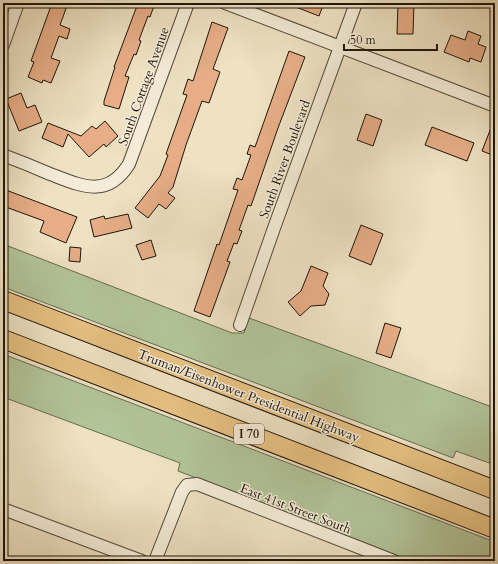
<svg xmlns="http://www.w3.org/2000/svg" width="498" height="564" viewBox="0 0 498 564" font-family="Cardo,serif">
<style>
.green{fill:#b2c499;stroke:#686c52}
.building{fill:#e6ad86;stroke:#1e150b}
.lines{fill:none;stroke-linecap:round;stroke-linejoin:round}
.minor-casing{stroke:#524839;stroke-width:14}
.highway-casing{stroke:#1e150b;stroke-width:20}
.minor{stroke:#f4ecd8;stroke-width:12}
.highway{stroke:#e7c182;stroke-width:18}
.labels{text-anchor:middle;stroke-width:3;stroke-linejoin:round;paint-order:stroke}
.shield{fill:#f4ecd8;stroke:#5e5648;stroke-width:1}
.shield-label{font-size:12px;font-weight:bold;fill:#1e150b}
.street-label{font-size:13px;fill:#1e150b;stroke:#f4ecd8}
</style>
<rect width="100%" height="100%" fill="#eee2c3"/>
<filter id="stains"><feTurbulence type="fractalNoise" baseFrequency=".005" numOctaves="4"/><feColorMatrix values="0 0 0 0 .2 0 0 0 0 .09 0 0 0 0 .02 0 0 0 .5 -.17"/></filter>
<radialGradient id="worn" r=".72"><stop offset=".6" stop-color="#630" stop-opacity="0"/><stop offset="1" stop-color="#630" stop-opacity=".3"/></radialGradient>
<path class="green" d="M 3,244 L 232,333 L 244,333 L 249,318 L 495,408 L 495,465 L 456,451 L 453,458 L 3,287 Z
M 3,354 L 495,542 L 495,561 L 411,561 L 178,471 L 180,463 L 3,397 Z"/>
<path class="building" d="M 52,3 L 68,3 L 60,25 L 70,29 L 67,39 L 59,36 L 51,58 L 60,61 L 51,83 L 43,80 L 42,83 L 28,77 L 34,62 L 31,61 Z
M 138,3 L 155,3 L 150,17 L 148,16 L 139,40 L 141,41 L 136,55 L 134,54 L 125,76 L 129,77 L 119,109 L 104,105 L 104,101 L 115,67 L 114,67 Z
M 288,3 L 324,3 L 319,16 L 288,4 Z
M 398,3 L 414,3 L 413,34 L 397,34 Z
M 212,22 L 228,28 L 213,69 L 220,72 L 209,103 L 202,101 L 186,145 L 173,187 L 168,193 L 175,198 L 166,209 L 159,204 L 148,218 L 135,208 L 160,176 L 168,155 L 166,154 L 187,95 L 183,94 L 188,79 L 193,81 Z
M 468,31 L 481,36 L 478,44 L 486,47 L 481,62 L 470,58 L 469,62 L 444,52 L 451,35 L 465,40 Z
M 289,51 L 305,57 L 278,128 L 251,206 L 248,205 L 239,230 L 242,231 L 237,244 L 234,243 L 227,261 L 230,262 L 210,317 L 194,311 L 217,244 L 219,245 L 238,190 L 233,189 L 237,178 L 242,180 L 251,155 L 247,154 L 250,145 L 255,147 Z
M 21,93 L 27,108 L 35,105 L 42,122 L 19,131 L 6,99 Z
M 366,114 L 382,120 L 373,146 L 357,140 Z
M 494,120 L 495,121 L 495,156 L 482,151 Z
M 105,121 L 118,136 L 106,147 L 104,144 L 89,157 L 68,134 L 63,147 L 42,138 L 48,123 L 81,136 L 92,126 L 96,129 Z
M 432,127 L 474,143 L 467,161 L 425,145 Z
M 6,190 L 77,217 L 66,243 L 40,232 L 44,221 L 3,206 L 3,198 Z
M 128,214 L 132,228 L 94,237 L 90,220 L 104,216 L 105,219 Z
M 361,225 L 383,234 L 371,265 L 349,256 Z
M 151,240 L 156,256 L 142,260 L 136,245 Z
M 70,247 L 81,248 L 80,262 L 69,261 Z
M 311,266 L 328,273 L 323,286 L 329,294 L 325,305 L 311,306 L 300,316 L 288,302 L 301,291 Z
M 385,323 L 401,328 L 391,358 L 376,353 Z"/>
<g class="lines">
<defs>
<path id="minor" d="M 225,3 L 495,106
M 3,45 L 18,3
M 3,155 C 19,161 34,167 50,174 C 82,186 107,199 129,164 L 188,3
M 240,325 L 274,228 L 356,3
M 3,509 L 142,561
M 155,561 L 182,492 L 187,485 L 197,484 L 394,561"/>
<path id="highway" d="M 3,300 L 495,490
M 3,339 L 495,529"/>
</defs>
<use href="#minor" class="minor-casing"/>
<use href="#highway" class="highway-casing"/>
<use href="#minor" class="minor"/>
<use href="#highway" class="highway"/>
</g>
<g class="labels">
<rect class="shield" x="234" y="424" width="30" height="20" rx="3"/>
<g class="shield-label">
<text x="249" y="438">I 70</text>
</g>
<g class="street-label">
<text transform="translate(143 86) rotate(-70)" y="5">South Cottage Avenue</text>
<text transform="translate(284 159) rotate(-70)" y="5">South River Boulevard</text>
<text transform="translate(249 395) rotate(21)" y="5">Truman/Eisenhower Presidential Highway</text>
<text transform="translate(296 508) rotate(21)" y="5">East 41st Street South</text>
</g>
</g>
<rect width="498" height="564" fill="none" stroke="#eee2c3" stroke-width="16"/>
<rect x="4" y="4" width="490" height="556" fill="none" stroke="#1e150b" stroke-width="2"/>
<rect x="8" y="8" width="482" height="548" fill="none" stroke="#1e150b"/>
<path d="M344 44v6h93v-6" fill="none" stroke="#1e150b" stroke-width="2"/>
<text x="350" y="44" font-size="12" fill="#1e150b" stroke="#f4ecd8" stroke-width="3" paint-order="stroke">50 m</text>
<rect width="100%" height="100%" filter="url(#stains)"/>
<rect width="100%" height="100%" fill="url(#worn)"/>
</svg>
